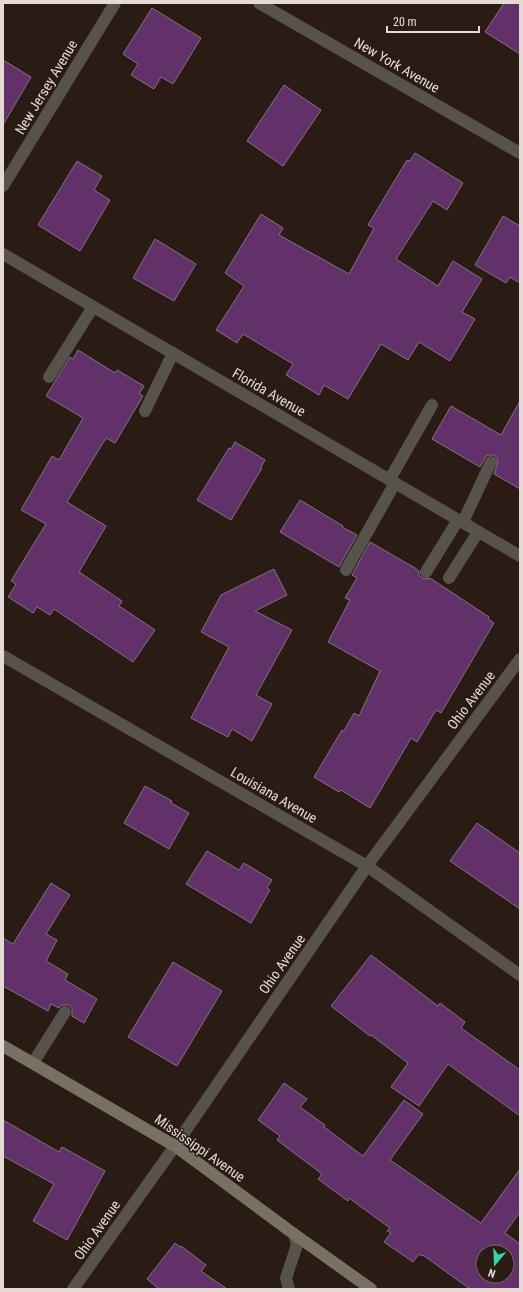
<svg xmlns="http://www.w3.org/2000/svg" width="523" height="1292" viewBox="0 0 523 1292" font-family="'Roboto Condensed',sans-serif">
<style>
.building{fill:#633169;stroke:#807381;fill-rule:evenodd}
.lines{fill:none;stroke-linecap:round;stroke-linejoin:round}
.lane{stroke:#57534c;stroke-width:12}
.street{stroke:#57534c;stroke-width:12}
.secondary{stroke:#777065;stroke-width:12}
.labels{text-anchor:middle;stroke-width:3;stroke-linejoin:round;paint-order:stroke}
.street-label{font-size:14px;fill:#e4d9d4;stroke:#2a1b14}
</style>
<rect width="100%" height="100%" fill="#2a1b14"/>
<path class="building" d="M 504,3 L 520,3 L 520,54 L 485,32 Z
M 152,8 L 201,38 L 173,84 L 161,77 L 154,89 L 131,75 L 138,64 L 123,54 Z
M 3,60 L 31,77 L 3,125 Z
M 284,85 L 321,110 L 283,166 L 247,141 Z
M 415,153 L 463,183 L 447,210 L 433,201 L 396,259 L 438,286 L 453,261 L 482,279 L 462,312 L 475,319 L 450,361 L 419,342 L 408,360 L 381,344 L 348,399 L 324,385 L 319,395 L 286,375 L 293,364 L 243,334 L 237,343 L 216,330 L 244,286 L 225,273 L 261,214 L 283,228 L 279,235 L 349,274 L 374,228 L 368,225 L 407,160 L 410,161 Z
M 77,161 L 102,176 L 94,190 L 110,200 L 80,251 L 38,225 Z
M 503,216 L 520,226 L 520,283 L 510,277 L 506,283 L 475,265 Z
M 155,239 L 196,264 L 174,301 L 133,278 Z
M 78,350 L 115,373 L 117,370 L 144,386 L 139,394 L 143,396 L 115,443 L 106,438 L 67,502 L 106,526 L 79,572 L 122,601 L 119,606 L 155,630 L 133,662 L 54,609 L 50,615 L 37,607 L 33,613 L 8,597 L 16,584 L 11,581 L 46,524 L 21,510 L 52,456 L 59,460 L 83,418 L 46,396 L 70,357 L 73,359 Z
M 520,401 L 520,489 L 494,474 L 498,462 L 497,458 L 494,455 L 490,455 L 486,456 L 480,467 L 432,439 L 451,406 L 501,435 Z
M 235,442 L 265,460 L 261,467 L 262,468 L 231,520 L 197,500 L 229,448 L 231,449 Z
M 300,500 L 343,526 L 342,527 L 357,535 L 339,567 L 280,532 Z
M 370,542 L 415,568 L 419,571 L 419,575 L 422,578 L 425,579 L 430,578 L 489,617 L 488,619 L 494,623 L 441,713 L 436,710 L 417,742 L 411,738 L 370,808 L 341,790 L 339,792 L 314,777 L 342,730 L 344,731 L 354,713 L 359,716 L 380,671 L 328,642 L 350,600 L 345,598 L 357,578 L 352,575 Z
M 274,569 L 287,595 L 255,611 L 292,630 L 256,695 L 272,704 L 252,741 L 232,729 L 228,737 L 191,718 L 229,647 L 201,632 L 221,595 Z
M 145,786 L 172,801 L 171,803 L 189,813 L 169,849 L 124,823 Z
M 477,823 L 520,853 L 520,909 L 450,861 Z
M 207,851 L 239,870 L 244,863 L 272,880 L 267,888 L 270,890 L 251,923 L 186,884 Z
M 51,883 L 70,895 L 46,934 L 57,940 L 46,961 L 68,974 L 65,980 L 97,999 L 84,1023 L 72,1016 L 72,1009 L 69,1005 L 62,1005 L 59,1008 L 51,1004 L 48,1011 L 3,986 L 3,938 L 13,944 Z
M 371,955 L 438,1006 L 440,1003 L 465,1022 L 461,1028 L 520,1070 L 520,1116 L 448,1064 L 419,1106 L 391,1087 L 408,1063 L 371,1035 L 370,1036 L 331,1006 Z
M 173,962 L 222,991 L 177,1066 L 128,1037 Z
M 284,1083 L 307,1099 L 300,1107 L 325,1125 L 324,1127 L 363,1156 L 404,1100 L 423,1114 L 390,1160 L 481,1223 L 520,1169 L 520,1212 L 505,1233 L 520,1244 L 520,1289 L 470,1289 L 423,1255 L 422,1256 L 419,1254 L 413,1262 L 384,1242 L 391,1233 L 387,1231 L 390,1228 L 349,1198 L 348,1201 L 318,1179 L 322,1174 L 277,1140 L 280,1136 L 258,1120 ZM 483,1252 L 507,1252 L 507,1276 L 483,1276 Z
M 3,1120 L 59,1152 L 62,1147 L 105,1171 L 67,1240 L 33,1221 L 54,1184 L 3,1156 Z
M 175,1243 L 180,1247 L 181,1246 L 206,1265 L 201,1271 L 227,1289 L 159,1289 L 147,1279 Z"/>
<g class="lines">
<path class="lane" d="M 49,377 L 93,307
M 145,411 L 173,353
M 390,479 L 432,405
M 463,522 L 491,462
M 346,570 L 395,483
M 426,572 L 458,520
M 449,578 L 478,532
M 33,1063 L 65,1012"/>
<path class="street" d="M 259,3 L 520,153
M 3,186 L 115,3
M 3,254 L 520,556
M 3,656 L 367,866 L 520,975
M 73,1289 L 175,1146 L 367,866 L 520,659
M 289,1289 L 286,1278 L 297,1245 L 294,1234"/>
<path class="secondary" d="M 3,1046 L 175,1146 L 294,1234 L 371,1289"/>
</g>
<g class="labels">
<g class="street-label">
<text transform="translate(397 65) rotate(30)" y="5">New York Avenue</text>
<text transform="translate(46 87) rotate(-59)" y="5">New Jersey Avenue</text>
<text transform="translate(269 392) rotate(30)" y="5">Florida Avenue</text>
<text transform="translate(471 700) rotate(-53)" y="5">Ohio Avenue</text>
<text transform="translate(274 795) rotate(30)" y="5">Louisiana Avenue</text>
<text transform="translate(282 964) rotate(-55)" y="5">Ohio Avenue</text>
<text transform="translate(200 1148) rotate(35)" y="5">Mississippi Avenue</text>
<text transform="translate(97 1230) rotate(-55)" y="5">Ohio Avenue</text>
</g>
</g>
<rect width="523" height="1292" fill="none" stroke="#e4d9d4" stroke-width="8"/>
<g transform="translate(495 1264) rotate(199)"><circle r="19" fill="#2a1b14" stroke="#746761"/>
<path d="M0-3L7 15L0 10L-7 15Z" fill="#37d4a6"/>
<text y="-6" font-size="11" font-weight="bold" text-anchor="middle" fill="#e4d9d4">N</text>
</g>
<path d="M387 26v6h92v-6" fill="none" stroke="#e4d9d4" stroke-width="2"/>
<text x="393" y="26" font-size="12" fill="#e4d9d4" stroke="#2a1b14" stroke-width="3" paint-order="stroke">20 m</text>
</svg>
